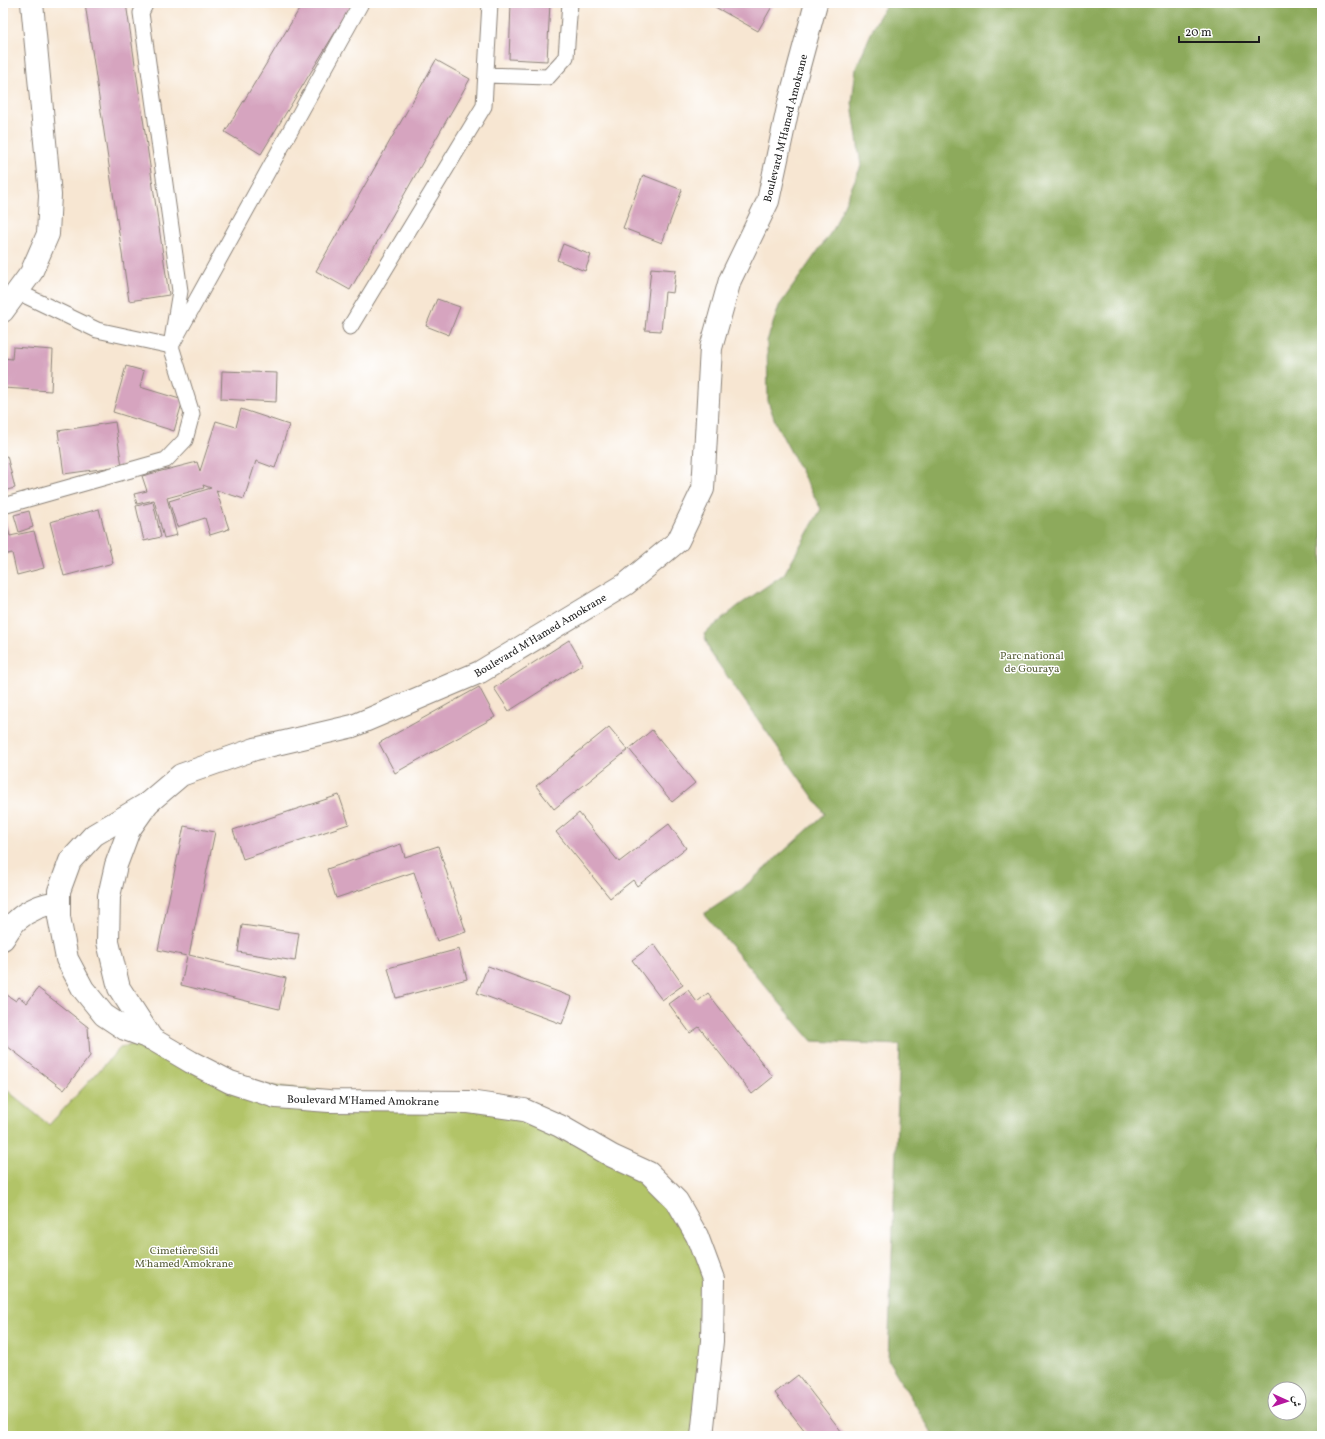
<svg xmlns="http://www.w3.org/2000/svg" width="1325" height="1439" viewBox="0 0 1325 1439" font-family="Vollkorn,Amiri,serif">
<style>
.green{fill:#b2c467;stroke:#677042}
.forest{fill:#8daa5c;stroke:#54633c;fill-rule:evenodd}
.building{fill:#d6a4bf}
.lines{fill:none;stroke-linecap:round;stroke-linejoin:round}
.service-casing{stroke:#8a8177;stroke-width:17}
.minor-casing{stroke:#8a8177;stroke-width:24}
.secondary-casing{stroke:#8a8177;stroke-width:24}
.service{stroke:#fff;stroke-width:15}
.minor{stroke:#fff;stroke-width:22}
.secondary{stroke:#fff;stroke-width:22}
.labels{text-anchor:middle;stroke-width:3;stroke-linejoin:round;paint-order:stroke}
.street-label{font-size:11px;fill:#1c1c1c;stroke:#fff}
.park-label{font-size:11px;fill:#585f3a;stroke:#fff}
</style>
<rect width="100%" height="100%" fill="#fff"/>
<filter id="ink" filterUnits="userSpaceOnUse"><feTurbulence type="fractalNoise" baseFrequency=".025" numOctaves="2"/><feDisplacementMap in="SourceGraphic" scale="8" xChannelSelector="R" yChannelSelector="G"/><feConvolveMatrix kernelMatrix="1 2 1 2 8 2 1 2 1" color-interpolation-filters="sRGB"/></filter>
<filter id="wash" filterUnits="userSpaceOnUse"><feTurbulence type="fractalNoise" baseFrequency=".012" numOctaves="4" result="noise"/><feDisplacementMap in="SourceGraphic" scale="16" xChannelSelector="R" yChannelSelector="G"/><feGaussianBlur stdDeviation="0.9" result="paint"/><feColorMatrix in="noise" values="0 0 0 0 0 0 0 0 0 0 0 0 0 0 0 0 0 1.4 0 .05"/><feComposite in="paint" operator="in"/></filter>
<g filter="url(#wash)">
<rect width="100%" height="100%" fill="#f7e6d2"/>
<path class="green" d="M 152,1039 L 230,1082 L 524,1110 L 649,1173 L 713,1279 L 702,1436 L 3,1436 L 3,1087 L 49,1125 L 120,1048 Z"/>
<path class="forest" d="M 887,3 L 1284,3 L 1322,10 L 1322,1436 L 934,1436 L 888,1360 L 900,1045 L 812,1041 L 704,914 L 742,889 L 825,814 L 710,652 L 704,634 L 738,606 L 784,574 L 821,509 L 776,424 L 768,401 L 767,341 L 779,306 L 834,228 L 861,166 L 852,103 L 856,68 L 875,24 ZM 1275,1389 L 1299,1389 L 1299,1413 L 1275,1413 Z"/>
<g id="blocks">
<path class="building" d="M 85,3 L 126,3 L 169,295 L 129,301 Z
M 303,3 L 353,3 L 261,154 L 225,132 Z
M 511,3 L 550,3 L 547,61 L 509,59 Z
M 708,3 L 774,3 L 758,31 Z
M 436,60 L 470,79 L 350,290 L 316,271 Z
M 643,175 L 682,190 L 662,243 L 623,228 Z
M 563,244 L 591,255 L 585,271 L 557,260 Z
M 651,268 L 676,270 L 673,293 L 665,292 L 661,331 L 645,330 Z
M 437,299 L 460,307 L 449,335 L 426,326 Z
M 13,347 L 53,350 L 51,391 L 3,388 L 3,358 L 12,359 Z
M 126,366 L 144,371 L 140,387 L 183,400 L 174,431 L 113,412 Z
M 222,371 L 277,373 L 276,402 L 221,399 Z
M 241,409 L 289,425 L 275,468 L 256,461 L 244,499 L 216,490 L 229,529 L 210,535 L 205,518 L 177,527 L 169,501 L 211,488 L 203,485 L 204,488 L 167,498 L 177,535 L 164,538 L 154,500 L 137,504 L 134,494 L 147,491 L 142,476 L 197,462 L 200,471 L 216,421 L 236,427 Z
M 115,422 L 122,466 L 64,474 L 58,431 Z
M 7,456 L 15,488 L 3,491 L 3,457 Z
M 153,502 L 161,537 L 144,541 L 136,506 Z
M 99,509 L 113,563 L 64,576 L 50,522 Z
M 29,511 L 33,527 L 19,532 L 14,515 Z
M 5,517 L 10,536 L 34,531 L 44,568 L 17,575 L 12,553 L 3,555 L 3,518 Z
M 569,640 L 583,664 L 509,711 L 494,688 Z
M 479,687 L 495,717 L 395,773 L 379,743 Z
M 609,727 L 628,750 L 554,809 L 536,786 Z
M 652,730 L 695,783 L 672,802 L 629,749 Z
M 339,795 L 349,824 L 243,859 L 233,830 Z
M 579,813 L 619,862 L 669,824 L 686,848 L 637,886 L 633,880 L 610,898 L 556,832 Z
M 184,826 L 215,832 L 189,955 L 286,978 L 279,1009 L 181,985 L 187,956 L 158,950 Z
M 401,844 L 405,857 L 438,846 L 466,932 L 437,941 L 414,872 L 336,898 L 327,869 Z
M 242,925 L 299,933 L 295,961 L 238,952 Z
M 654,944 L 683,985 L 662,1000 L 632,960 Z
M 459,949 L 467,979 L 396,998 L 388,968 Z
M 488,966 L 572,997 L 562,1024 L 477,993 Z
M 38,988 L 88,1027 L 90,1056 L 64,1090 L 3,1043 L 3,995 L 4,993 L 16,1001 L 19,997 L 27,1003 Z
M 688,990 L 697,1002 L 708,993 L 773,1077 L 752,1094 L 699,1027 L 690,1033 L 669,1004 Z
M 798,1375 L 845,1436 L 809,1436 L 775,1393 Z"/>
</g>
</g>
<g filter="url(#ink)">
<use href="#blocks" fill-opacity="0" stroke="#8a8177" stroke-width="1"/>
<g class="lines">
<defs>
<path id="service" d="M 486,75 L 548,77 L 566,57 L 570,3
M 18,292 L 97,330 L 171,346 L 361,3
M 350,327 L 484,106 L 490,3
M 3,506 L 166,460 L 185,440 L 192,414 L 171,346 L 180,291 L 141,13 L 146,3"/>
<path id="minor" d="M 3,311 L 31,273 L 48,234 L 50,195 L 32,3
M 148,803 L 94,835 L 70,861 L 59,891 L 59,917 L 67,959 L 83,989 L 104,1015 L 125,1029 L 152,1039
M 3,939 C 7,933 11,926 16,921 C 28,910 43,904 59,902"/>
<path id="secondary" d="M 702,1436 L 712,1341 L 713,1279 L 697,1236 L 677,1201 L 649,1173 L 612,1156 L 560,1126 L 524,1110 L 469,1102 L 329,1101 L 276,1097 L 230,1082 L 191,1062 L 152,1039 L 119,988 L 108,942 L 109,896 L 116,865 L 129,830 L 148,803 L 181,775 L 255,749 L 353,726 L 480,672 L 626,584 L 678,541 L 703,489 L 711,348 L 730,280 L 768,201 L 789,103 L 816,3"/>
</defs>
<use href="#service" class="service-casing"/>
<use href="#minor" class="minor-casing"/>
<use href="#secondary" class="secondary-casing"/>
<use href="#service" class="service"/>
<use href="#minor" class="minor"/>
<use href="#secondary" class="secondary"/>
</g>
</g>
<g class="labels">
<g class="street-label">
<text transform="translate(785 128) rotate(-76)" y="4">Boulevard M'Hamed Amokrane</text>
<text transform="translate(540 635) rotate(-31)" y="4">Boulevard M'Hamed Amokrane</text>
<text transform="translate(363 1100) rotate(1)" y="4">Boulevard M'Hamed Amokrane</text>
</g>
<g class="park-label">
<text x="1032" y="659">Parc national<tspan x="1032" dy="13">de Gouraya</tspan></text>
<text x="184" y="1254">Cimetière Sidi<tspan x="184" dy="13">M'hamed Amokrane</tspan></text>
</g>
</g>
<rect width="1325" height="1439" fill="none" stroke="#fff" stroke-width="16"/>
<g transform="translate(1287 1401) rotate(93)"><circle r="19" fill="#ffffff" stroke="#a4a4a4"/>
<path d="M0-3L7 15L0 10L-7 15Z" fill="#b5179e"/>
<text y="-6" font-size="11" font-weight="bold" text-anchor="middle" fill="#1c1c1c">ش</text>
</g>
<path d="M1179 36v6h80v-6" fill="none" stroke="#1c1c1c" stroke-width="2"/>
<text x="1185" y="36" font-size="12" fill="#1c1c1c" stroke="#ffffff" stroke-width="3" paint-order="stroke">20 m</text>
</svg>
